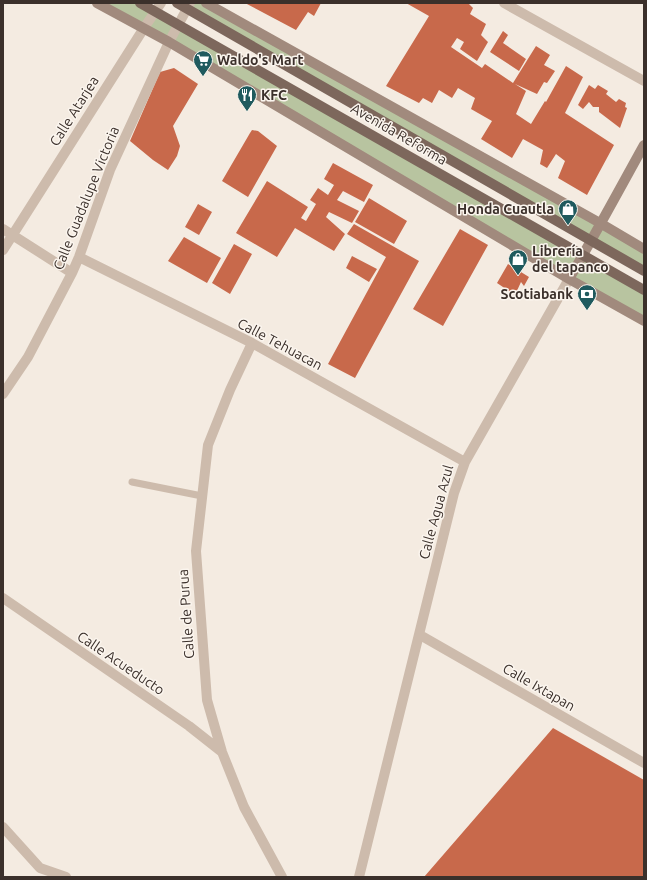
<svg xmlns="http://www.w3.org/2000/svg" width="647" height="880" viewBox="0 0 647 880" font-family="Ubuntu,sans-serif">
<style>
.green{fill:#b8c4a0}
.building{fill:#c8694b}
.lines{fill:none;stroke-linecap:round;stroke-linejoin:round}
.lane{stroke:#cdbbac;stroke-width:7}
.street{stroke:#cdbbac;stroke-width:10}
.secondary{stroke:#a18a7d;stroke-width:10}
.primary{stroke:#7d675c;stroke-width:10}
.labels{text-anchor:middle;stroke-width:3;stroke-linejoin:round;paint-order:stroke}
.poi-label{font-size:14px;font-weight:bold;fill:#3b302b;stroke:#fbf5ee;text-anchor:start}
.street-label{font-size:14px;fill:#3b302b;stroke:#fbf5ee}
</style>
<rect width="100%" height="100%" fill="#f4ebe1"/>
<path class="green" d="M 97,3 L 140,3 L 644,290 L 644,321 Z
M 177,3 L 206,3 L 644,249 L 644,271 Z"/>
<path class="building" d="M 245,3 L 321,3 L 314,16 L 308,12 L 296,30 Z
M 406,3 L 468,3 L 473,8 L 470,14 L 486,24 L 481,35 L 488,42 L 477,61 L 460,49 L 464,42 L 457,38 L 451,47 L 482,68 L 485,64 L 513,83 L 536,46 L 550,55 L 544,65 L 555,71 L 547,83 L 544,82 L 537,94 L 515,84 L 526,91 L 516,114 L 531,124 L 545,101 L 546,102 L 566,66 L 583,77 L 565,113 L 614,145 L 587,195 L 558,178 L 565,161 L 556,154 L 547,168 L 540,164 L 543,150 L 523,139 L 512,158 L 481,139 L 492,121 L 471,109 L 475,98 L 458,88 L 452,98 L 439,90 L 432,103 L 423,98 L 419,103 L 386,86 L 429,16 Z
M 503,31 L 508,35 L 503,43 L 526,59 L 519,71 L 490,52 Z
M 174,68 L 198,84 L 173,126 L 180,146 L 177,156 L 168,170 L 153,160 L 130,141 L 160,72 Z
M 589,85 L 595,89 L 598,85 L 608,91 L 606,94 L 616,102 L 619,99 L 626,103 L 625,107 L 627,108 L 620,128 L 599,112 L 599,107 L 593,107 L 589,102 L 583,109 L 578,105 Z
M 252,130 L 258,131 L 277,146 L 248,197 L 222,181 L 250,133 Z
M 333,163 L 373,185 L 364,202 L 343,191 L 337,200 L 359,211 L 352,223 L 329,212 L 326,217 L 345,234 L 334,251 L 295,228 L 277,257 L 236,233 L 267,181 L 308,207 L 301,218 L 306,221 L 316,204 L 310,200 L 318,188 L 328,195 L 334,185 L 324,179 Z
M 369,198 L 407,221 L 394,244 L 355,222 Z
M 198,204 L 212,212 L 199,235 L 185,227 Z
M 354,224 L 419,261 L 355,378 L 328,364 L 386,257 L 347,234 Z
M 460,229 L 488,245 L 443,326 L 413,309 Z
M 184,237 L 221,258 L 207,283 L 168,261 Z
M 234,244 L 252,254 L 230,294 L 212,283 Z
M 352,256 L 377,269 L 369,282 L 346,268 Z
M 508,264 L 529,277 L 524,286 L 521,282 L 515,295 L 497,283 Z
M 553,728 L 644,780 L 644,877 L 424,877 Z"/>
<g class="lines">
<path class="lane" d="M 132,482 L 202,496"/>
<path class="street" d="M 504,3 L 644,81
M 3,229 L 72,273
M 3,250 L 144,28 L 161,3
M 79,257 L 252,343 L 465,462
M 252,343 L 230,390 L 208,445 L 196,551 L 207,700 L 222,752 L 244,807 L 282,877
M 3,394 L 28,357 L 72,273 L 79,257 L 110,170 L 169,42 L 190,3
M 3,598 L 189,726 L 222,752
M 420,635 L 644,763
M 3,827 L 40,868 L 66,877
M 359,877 L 454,493 L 465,462 L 569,279"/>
<path class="secondary" d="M 97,3 L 169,42 L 569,279 L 644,321
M 206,3 L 600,223 L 644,249
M 569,279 C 595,235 619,190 644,145"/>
<path class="primary" d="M 140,3 L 644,290
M 177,3 L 644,271"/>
</g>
<defs>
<symbol id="supermarket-pin" viewBox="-11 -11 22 30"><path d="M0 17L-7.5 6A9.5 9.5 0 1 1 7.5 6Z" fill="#1f5a5e" stroke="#fbf5ee"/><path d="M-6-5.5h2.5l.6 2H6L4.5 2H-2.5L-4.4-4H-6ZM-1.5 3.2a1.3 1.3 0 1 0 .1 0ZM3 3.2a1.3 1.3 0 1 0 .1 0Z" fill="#fff"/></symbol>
<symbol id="restaurant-pin" viewBox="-11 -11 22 30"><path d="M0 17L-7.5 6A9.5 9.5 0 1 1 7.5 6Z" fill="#1f5a5e" stroke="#fbf5ee"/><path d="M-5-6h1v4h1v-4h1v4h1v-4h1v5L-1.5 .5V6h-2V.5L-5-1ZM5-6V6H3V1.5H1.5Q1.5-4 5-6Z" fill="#fff"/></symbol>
<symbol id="shop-pin" viewBox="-11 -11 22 30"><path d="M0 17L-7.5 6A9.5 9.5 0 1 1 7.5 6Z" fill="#1f5a5e" stroke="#fbf5ee"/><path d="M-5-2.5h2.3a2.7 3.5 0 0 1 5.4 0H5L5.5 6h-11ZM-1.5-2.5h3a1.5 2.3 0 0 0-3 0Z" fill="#fff"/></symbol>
<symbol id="bank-pin" viewBox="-11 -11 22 30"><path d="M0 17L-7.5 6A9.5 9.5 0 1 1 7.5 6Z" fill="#1f5a5e" stroke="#fbf5ee"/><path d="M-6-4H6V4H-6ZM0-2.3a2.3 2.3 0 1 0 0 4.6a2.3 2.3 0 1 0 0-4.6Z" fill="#fff"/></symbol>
</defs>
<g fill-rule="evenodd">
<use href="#supermarket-pin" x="192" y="49" width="22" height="30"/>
<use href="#restaurant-pin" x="236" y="84" width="22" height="30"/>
<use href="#shop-pin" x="557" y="198" width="22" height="30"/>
<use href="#shop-pin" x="507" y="248" width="22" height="30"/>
<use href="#bank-pin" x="576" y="283" width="22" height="30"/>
</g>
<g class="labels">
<g class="poi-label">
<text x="217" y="65">Waldo's Mart</text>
<text x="261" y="100">KFC</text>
<text x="554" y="214" text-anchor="end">Honda Cuautla</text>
<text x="532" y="256">Librería<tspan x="532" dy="16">del tapanco</tspan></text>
<text x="573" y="299" text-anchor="end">Scotiabank</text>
</g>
<g class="street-label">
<text transform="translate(74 111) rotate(-58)" y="5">Calle Atarjea</text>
<text transform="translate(399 134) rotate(30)" y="5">Avenida Reforma</text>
<text transform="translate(86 198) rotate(-68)" y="5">Calle Guadalupe Victoria</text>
<text transform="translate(280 344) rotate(28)" y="5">Calle Tehuacan</text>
<text transform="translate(436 512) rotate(-75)" y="5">Calle Agua Azul</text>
<text transform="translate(186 614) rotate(-94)" y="5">Calle de Purua</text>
<text transform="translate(121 663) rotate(34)" y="5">Calle Acueducto</text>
<text transform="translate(539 687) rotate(30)" y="5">Calle Ixtapan</text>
</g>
</g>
<rect width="647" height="880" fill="none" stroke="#3b302b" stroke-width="8"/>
</svg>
